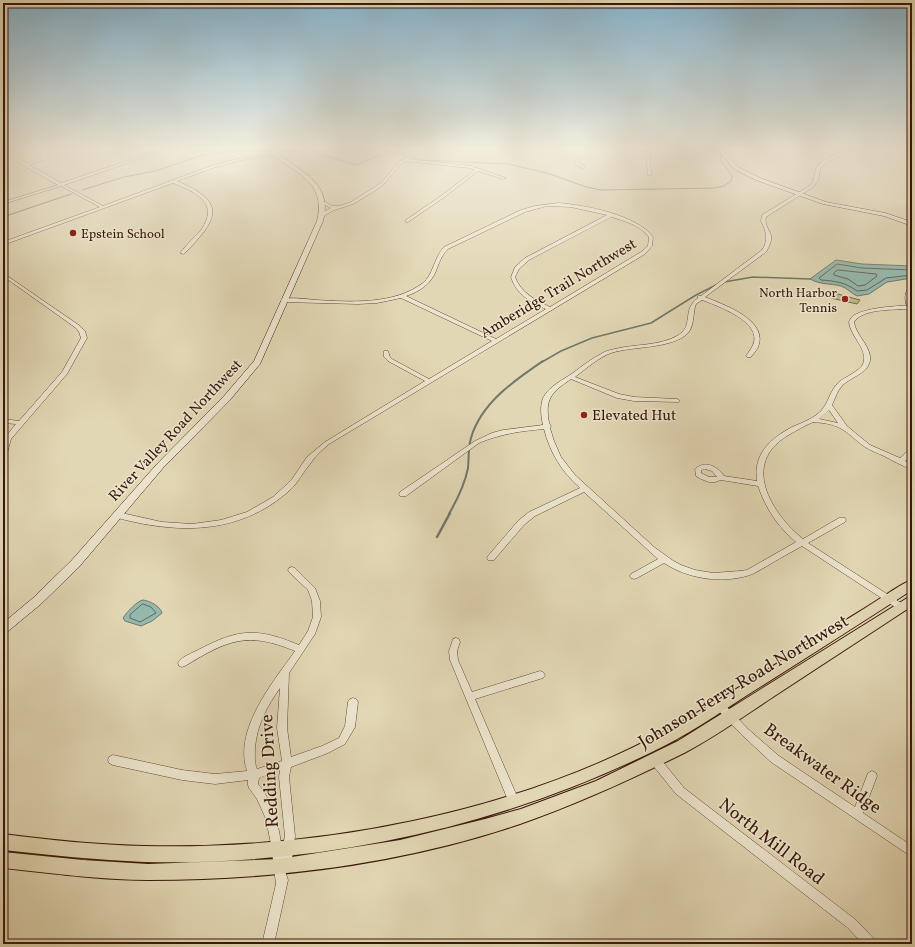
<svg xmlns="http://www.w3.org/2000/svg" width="915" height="947" viewBox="0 0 915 947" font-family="Vollkorn,serif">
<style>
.green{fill:#b7bd8a;stroke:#786a4a}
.water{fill:#95b9af;stroke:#70786d}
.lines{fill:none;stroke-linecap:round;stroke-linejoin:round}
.shore{stroke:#66685c;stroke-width:1}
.stream-far3{stroke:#70786d;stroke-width:1}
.stream-far2{stroke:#70786d;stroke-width:1.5}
.stream-far1{stroke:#70786d;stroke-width:2}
.stream{stroke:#70786d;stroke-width:2.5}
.street-casing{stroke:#624734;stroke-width:1}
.secondary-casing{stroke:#38170a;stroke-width:1}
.primary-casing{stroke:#38170a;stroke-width:2}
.street{fill:#ece5ce;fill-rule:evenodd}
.secondary{fill:#ece5ce;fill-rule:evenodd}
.primary{fill:#e2d7b4;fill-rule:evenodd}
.poi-dot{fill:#8f2418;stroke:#ece5ce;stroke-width:1.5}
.labels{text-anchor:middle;stroke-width:3;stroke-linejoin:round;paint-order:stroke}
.far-poi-label{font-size:13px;fill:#38170a;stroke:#ece5ce;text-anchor:start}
.street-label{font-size:15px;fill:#38170a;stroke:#ece5ce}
.poi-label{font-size:15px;fill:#38170a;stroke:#ece5ce;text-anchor:start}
.near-street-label{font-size:18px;fill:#38170a;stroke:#ece5ce}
</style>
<rect width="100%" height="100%" fill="#e2d7b4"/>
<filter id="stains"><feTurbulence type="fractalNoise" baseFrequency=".005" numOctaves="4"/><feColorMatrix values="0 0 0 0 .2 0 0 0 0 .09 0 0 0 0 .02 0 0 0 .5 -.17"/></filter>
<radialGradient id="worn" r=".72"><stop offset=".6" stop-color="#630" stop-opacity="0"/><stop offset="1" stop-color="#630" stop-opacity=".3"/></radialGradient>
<path class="green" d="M 834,293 L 860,300 L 857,304 L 831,298 Z"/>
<path class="water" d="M 836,260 L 862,264 L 912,266 L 912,278 L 887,282 L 869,294 L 857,296 C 851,293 847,288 841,286 C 829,283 821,285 810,279 Z
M 143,600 C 150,601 160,606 162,613 L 152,621 L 141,626 L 125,621 L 123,618 C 127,612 137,601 143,600 Z"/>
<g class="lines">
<path class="shore" d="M 838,270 L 876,274 L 877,276 L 865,285 L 858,286 L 848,279 L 834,275 L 834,273 Z
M 912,270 L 862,268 L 837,264 L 819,278 L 821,280 C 835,281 845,282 857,291 L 867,290 L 886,278 L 912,275
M 143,604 L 151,607 L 156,613 L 140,622 L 130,618 L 130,615 Z"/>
<path class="stream-far3" d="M 279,150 L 319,154 L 357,165 C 376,156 386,150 407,156
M 412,157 L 424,160 L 509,164 L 550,174 L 586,187 L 601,190 L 715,188 L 724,186 L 731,181 L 732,176 L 721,161 L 720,152 L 729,149 L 727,147
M 82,190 L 124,177 L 155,171 L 203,155 L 229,151 L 268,150
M 3,217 L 71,194"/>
<path class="stream-far2" d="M 724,282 L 753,277 L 810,279
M 542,362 L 561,351 L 592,338 L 651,323 L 696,295 L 716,285"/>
<path class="stream-far1" d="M 449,514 C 457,500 465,484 468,468 C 469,458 468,448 471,438 C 481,403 515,380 543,361"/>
<path class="stream" d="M 437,537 L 450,513"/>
<defs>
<path id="street" d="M 80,147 L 85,147 L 29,165 L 61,183 L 169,147 L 174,147 L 64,185 L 103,206 L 211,166 L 237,159 L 276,153 L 278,154 L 237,161 L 213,168 L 177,181 C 229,203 217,220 184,254 L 180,253 C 186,245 194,238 201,230 C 220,203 196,192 173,183 L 3,245 L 3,242 L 100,207 L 61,186 L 3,204 L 3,202 L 58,185 L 3,154 L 3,151 L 26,163 Z
M 367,147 L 377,147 L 405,150 L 433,147 L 424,149 L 408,159 L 471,166 L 506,178 L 503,179 L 478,171 L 443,198 L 408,222 L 406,222 L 406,220 L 441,196 L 475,170 L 470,168 L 405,161 L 401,164 L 383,185 L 373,192 L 353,204 L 332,211 L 324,216 L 320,216 L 320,214 L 331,208 L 323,204 L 323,202 L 325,202 L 332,206 L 339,206 L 351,202 L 381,183 L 399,162 L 418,150 L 405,152 Z
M 506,147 L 511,147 L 509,148 Z
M 567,147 L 571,147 L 578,158 L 579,163 L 584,166 L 584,168 L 582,168 L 576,165 L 574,158 Z
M 639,147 L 643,147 L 650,154 L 651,176 L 648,175 L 646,154 Z
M 842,147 L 846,147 L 839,156 L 827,162 L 821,167 L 818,180 L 813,187 L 766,217 C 763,231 779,231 766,252 L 705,297 C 722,304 766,319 759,344 C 758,349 754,353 751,357 L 747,357 L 746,356 C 748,353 751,349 753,345 C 763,322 718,306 702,300 L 696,304 L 695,307 C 693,315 694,326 688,333 C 673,349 632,346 611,353 C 598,358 587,368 575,377 L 619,394 L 634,397 L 677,399 L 679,400 L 680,401 L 679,402 L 634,401 L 617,398 L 571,379 C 557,389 546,395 548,415 C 548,419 549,423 551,427 L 550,428 L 554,441 L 561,457 L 575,475 L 654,547 L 672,560 L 681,565 L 695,570 L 713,573 L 740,571 L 747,570 L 796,542 C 778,527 766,509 758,486 L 721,480 L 715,482 L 709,482 L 701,479 L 696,476 L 695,469 C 705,460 717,466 724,476 L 757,481 C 753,454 770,439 792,427 C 802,423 814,418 821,411 C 829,402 830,390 839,382 C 845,377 860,371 863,364 C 869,350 850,336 849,322 C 850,320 851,318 852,317 C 861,308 900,305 912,306 L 912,308 L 910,309 C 895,310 863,308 854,322 C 856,335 868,343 870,356 C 872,373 851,376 842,386 C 837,391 835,399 832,405 L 847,426 L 870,445 L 900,458 L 910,449 L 912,449 L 912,455 L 905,461 L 912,464 L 912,469 C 902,466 893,461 884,456 C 878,453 871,451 865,447 C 849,436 845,426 823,423 C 821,423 817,422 814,422 C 809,423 792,433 787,436 C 741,464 771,513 803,539 L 839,518 L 845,518 L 846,520 L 845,522 L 808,543 L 904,605 L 905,607 L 904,609 L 901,610 L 898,609 L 802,546 C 790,553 778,559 767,566 C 761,569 756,573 750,575 C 722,584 688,579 664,563 L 637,578 L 634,579 L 631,578 L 630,576 L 631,574 L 658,559 L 584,492 L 535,516 L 524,525 L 494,560 L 488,560 L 487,558 L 488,556 L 518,521 L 529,512 L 580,488 C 562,472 550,453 544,429 C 521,431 500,434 479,443 L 406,496 L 400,496 L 399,494 L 400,492 L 475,441 L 492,433 L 503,430 L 543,425 C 541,417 540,406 543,398 C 549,386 563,380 573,373 C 582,366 591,359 601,354 C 605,351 610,350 615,349 C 635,344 659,346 677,336 C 695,326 681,310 698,298 L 698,296 L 701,296 L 762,250 C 769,240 766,231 761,221 L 762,215 L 811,185 C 815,179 814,170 819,164 C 827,156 835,158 842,147 ZM 829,410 L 838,423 L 819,419 ZM 705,469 L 712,471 L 717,477 L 709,477 L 701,473 L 701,470 Z
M 559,203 C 585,205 637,215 653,237 L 652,246 L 645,254 L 329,444 C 322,450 315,456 310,464 C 303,472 298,483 290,490 C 239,536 176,534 114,517 L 113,515 L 114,513 L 117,512 L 162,522 L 192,524 L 221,520 L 247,512 L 273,497 L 284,487 L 292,479 L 307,457 L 325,442 L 425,381 L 388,361 L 384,357 L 384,351 L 388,351 L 390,357 L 392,359 L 429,379 L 492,341 L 401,298 L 377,303 L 358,304 L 284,302 L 281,300 L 282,299 C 293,297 305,299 316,300 C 350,302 394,305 423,283 C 433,275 434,258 444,247 L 521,210 L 535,206 ZM 547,206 L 571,207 L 607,215 L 525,258 L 515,267 L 511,277 C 516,294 530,302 546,309 L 496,339 L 406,296 C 419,292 431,284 436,271 C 439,263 441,256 448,249 L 525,212 ZM 611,217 C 625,221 640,225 649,237 L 648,246 L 641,252 L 550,307 C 535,300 521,293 515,277 L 519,269 L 529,260 Z
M 3,273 L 80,326 L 85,331 L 87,338 L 67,374 L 11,439 L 6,457 L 3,459 C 3,441 4,438 16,424 L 3,423 L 3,419 L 19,421 L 62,372 L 81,338 L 79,332 L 76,328 L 3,276 Z
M 292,567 L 295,568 L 315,588 L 320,601 L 321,617 L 315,634 L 289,673 L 287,728 L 291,757 L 322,746 L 339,738 L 345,726 L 348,702 L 350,699 L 353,698 L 356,699 L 358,702 L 355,727 L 345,744 L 328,753 L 291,767 L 289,777 L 295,836 L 291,866 L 289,870 L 285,871 L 288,880 L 274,944 L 262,944 L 276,884 L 271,844 L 266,819 L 257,799 L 249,788 L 248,785 L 248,780 L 215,784 L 182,780 L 113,765 L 109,763 L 108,760 L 109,757 L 113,755 L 182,770 L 215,774 L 247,771 C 233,730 273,682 295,651 C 247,631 228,640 185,666 L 182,667 L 179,666 L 178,663 C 181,657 192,653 198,650 C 238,629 256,627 299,645 L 308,631 L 313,617 L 312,601 L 308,590 L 289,572 L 288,570 L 289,568 ZM 280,688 L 277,728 L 282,761 L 257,769 C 254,762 255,755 255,748 C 257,725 267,706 280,688 ZM 280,770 L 279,777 L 285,836 L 282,850 C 279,826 274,803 258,784 L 259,778 Z
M 456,638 L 459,639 L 460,642 L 457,651 L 458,660 L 472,692 L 540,671 L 543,672 L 545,675 L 543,678 L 475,699 L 519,801 L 518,805 L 514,806 L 510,805 L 450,660 L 449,651 L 453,639 Z
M 720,702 L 723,703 L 748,729 L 779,756 L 855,807 L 868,773 L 872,771 L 876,773 L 877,776 L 863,813 L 912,846 L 912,857 L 771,762 L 742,735 L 717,709 L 715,706 L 717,703 Z
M 655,755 L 659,757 L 684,788 L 856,920 L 875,940 L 877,944 L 863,944 L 848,928 L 676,794 L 651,763 L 650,760 L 651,757 Z"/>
<path id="secondary" d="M 268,147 L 272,147 C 276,153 282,157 288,161 C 312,177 331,190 323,221 L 260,364 L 230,400 L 163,468 L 79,567 L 41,604 L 7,632 L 3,633 L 3,623 L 33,598 L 71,561 L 157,464 L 224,396 L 254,361 L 317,221 C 325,189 306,178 283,162 C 277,158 270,154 268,147 Z
M 716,147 L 720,147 L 738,167 L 760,178 L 826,202 L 885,213 L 912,222 L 912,226 L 884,216 L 823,204 L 756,180 L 734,169 Z
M 912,285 L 912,311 C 903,307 903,289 912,285 Z"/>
<path id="primary" d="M 912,580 L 912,590 C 861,623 811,655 760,687 C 728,707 697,729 664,746 C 503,827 324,866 144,862 C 97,860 50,855 3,850 L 3,834 C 50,840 97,845 144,846 C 318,850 513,814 667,730 C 726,697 784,659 841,623 C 857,613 872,604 887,594 C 895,589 903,583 912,580 Z
M 912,595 L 912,606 C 866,636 819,667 773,697 C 744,716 716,736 686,752 C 632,779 577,804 520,824 C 402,864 274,880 149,880 C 101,880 51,873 3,868 L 3,852 L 83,860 L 148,864 L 279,859 L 400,840 L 485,819 L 521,809 L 596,781 L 678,741 Z"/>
</defs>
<use href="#street" class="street-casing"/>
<use href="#secondary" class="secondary-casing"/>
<use href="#primary" class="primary-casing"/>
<use href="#street" class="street"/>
<use href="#secondary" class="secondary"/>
<use href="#primary" class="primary"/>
</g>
<linearGradient id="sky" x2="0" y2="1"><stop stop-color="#87b6d1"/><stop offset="0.53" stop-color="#f2eddd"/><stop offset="1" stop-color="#f2eddd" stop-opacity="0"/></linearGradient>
<rect width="915" height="279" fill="url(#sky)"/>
<g class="poi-dot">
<circle cx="73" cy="233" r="4"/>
<circle cx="845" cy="299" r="4"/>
<circle cx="584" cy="415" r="4"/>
</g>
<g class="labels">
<g class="far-poi-label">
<text x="81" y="238">Epstein School</text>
<text x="837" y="297" text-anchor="end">North Harbor<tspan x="837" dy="15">Tennis</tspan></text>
</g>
<g class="street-label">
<text transform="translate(558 288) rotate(-31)" y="5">Amberidge Trail Northwest</text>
<text transform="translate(175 430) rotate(-47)" y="5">River Valley Road Northwest</text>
</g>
<g class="poi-label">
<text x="592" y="420">Elevated Hut</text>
</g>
<g class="near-street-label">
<text transform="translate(743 681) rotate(-31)" y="6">Johnson Ferry Road Northwest</text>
<text transform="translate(823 768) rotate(36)" y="6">Breakwater Ridge</text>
<text transform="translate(269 771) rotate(-93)" y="6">Redding Drive</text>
<text transform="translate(772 841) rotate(38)" y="6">North Mill Road</text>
</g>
</g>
<rect width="915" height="947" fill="none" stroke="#e2d7b4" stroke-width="16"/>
<rect x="4" y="4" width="907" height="939" fill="none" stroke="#38170a" stroke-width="2"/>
<rect x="8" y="8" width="899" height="931" fill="none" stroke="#38170a"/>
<rect width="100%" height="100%" filter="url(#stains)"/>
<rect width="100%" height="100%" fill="url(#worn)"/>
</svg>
